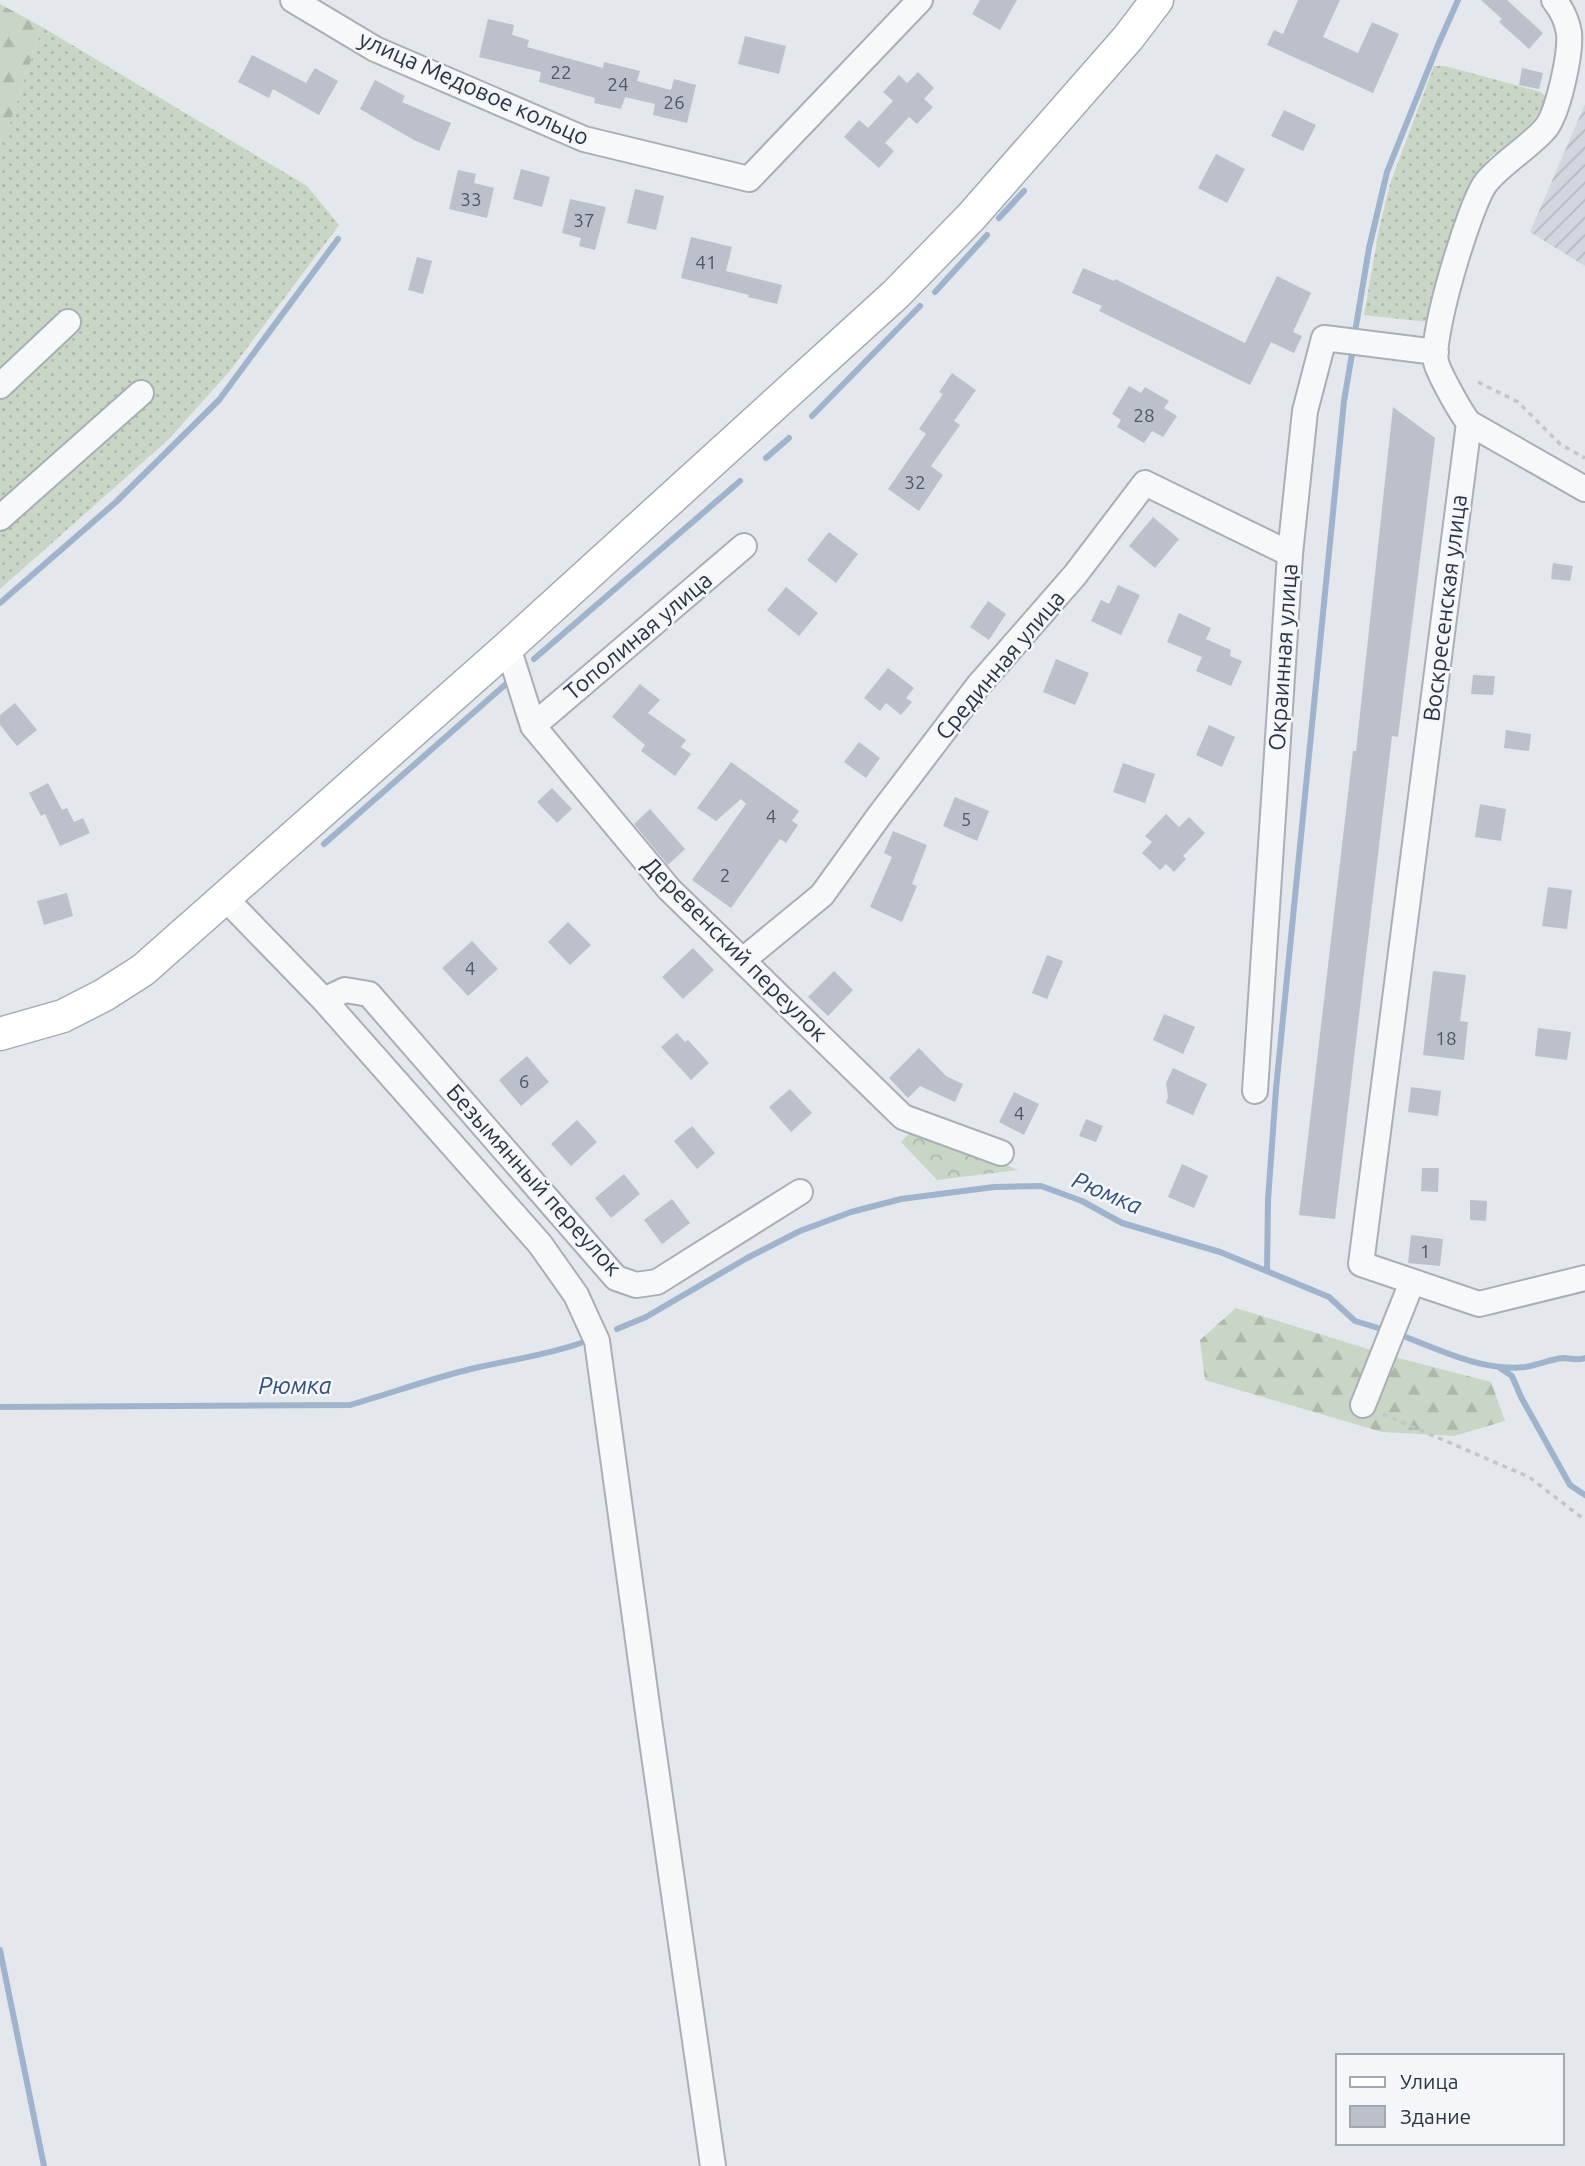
<svg xmlns="http://www.w3.org/2000/svg" width="1585" height="2166" viewBox="0 0 1585 2166" font-family="Ubuntu,sans-serif">
<style>
.industrial{fill:url(#industrial-furrows)}
.grass{fill:url(#grass-dots)}
.forest{fill:url(#forest-firs)}
.park{fill:url(#park-crowns)}
.lines{fill:none;stroke-linecap:round;stroke-linejoin:round}
.stream{stroke:#9fb4cc;stroke-width:6}
.building{fill:#bbc0ca}
.minor-casing{stroke:#a9aeb7;stroke-width:28}
.major-casing{stroke:#a3abb8;stroke-width:35}
.path{stroke:#c2c5cb;stroke-width:3.5;stroke-dasharray:5 5;stroke-linecap:butt}
.minor{stroke:#f7f8fa;stroke-width:24}
.major{stroke:#fff;stroke-width:32}
.labels{text-anchor:middle;stroke-width:5;stroke-linejoin:round;paint-order:stroke}
.number-label{font-size:19px;fill:#4f5766}
.street-label{font-size:23px;fill:#2b3445;stroke:#f4f6f9}
.water-label{font-size:24px;font-style:italic;fill:#34527a;stroke:#f4f6f9}
</style>
<defs>
<pattern id="industrial-furrows" width="10" height="10" patternUnits="userSpaceOnUse" patternTransform="scale(1.75)"><rect width="10" height="10" fill="#d2d6de"/><path d="M-1 1l2-2M0 10L10 0M9 11l2-2" fill="none" stroke="#b4b8c0"/></pattern>
<pattern id="grass-dots" width="8" height="8" patternUnits="userSpaceOnUse" patternTransform="scale(1.75)"><rect width="8" height="8" fill="#c9d6c5"/><path d="M2 2h.1M6 6h.1" fill="none" stroke="#adb8ab" stroke-width="1.8" stroke-linecap="round"/></pattern>
<pattern id="forest-firs" width="22" height="20" patternUnits="userSpaceOnUse" patternTransform="scale(1.75)"><rect width="22" height="20" fill="#c9d6c5"/><path d="M5 1l3.5 6h-7zM16 11l3.5 6h-7z" fill="#adb8ab"/></pattern>
<pattern id="park-crowns" width="20" height="18" patternUnits="userSpaceOnUse" patternTransform="scale(1.75)"><rect width="20" height="18" fill="#c9d6c5"/><path d="M2 6a3 3 0 1 1 6 0M12 15a3 3 0 1 1 6 0" fill="none" stroke="#adb8ab"/></pattern>
</defs>
<rect width="100%" height="100%" fill="#e4e7ec"/>
<path class="industrial" d="M 1585,104 L 1585,266 L 1530,232 Z"/>
<path class="grass" d="M 42,27 L 307,186 L 339,225 L 229,372 L 168,440 L 0,589 L 0,143 L 10,123 Z
M 1434,66 L 1445,66 L 1541,92 L 1546,97 L 1534,120 L 1518,137 L 1490,157 L 1470,184 L 1454,231 L 1428,322 L 1364,315 L 1379,229 L 1390,184 Z"/>
<path class="forest" d="M 0,4 L 42,27 L 10,123 L 0,143 Z
M 1236,1308 L 1387,1355 L 1491,1382 L 1505,1421 L 1454,1436 L 1382,1432 L 1205,1380 L 1200,1340 Z"/>
<path class="park" d="M 916,1127 L 1018,1170 L 937,1180 L 901,1142 Z"/>
<g class="lines">
<path class="stream" d="M 999,218 L 1024,191
M 935,292 L 987,235
M 1354,338 L 1369,248 L 1387,172 L 1438,45 L 1458,0
M 812,416 L 920,306
M 766,458 L 789,438
M 0,603 L 116,502 L 219,400 L 338,239
M 534,659 L 740,481
M 324,844 L 506,684
M 1267,1271 L 1268,1200 L 1276,1089 L 1344,401 L 1353,348
M 617,1329 L 646,1317 L 747,1258 L 800,1231 L 851,1212 L 901,1199 L 994,1187 L 1041,1186 L 1082,1201 L 1122,1223 L 1220,1252 L 1281,1277 L 1329,1297 L 1355,1321 L 1388,1331
M 1398,1334 C 1438,1349 1482,1372 1525,1367 C 1538,1365 1551,1359 1563,1358 C 1571,1358 1577,1361 1585,1358
M 1500,1368 L 1512,1376 L 1521,1397 L 1570,1485 L 1585,1495
M 0,1407 L 350,1405 C 392,1393 432,1378 475,1368 C 510,1360 547,1355 581,1343
M 0,1950 L 44,2166"/>
</g>
<path class="building" d="M 980,0 L 1017,0 L 1000,30 L 972,14 Z
M 1298,0 L 1340,0 L 1323,37 L 1358,53 L 1372,22 L 1399,34 L 1373,93 L 1267,45 L 1274,30 L 1283,34 Z
M 1481,0 L 1507,0 L 1543,33 L 1529,49 L 1499,22 L 1502,19 Z
M 488,19 L 514,25 L 512,35 L 529,40 L 527,47 L 603,68 L 604,62 L 640,71 L 637,81 L 671,90 L 674,79 L 696,85 L 687,123 L 653,115 L 655,104 L 625,97 L 621,109 L 594,103 L 595,98 L 539,82 L 541,72 L 479,57 Z
M 745,36 L 786,46 L 779,74 L 738,64 Z
M 252,55 L 306,83 L 315,68 L 338,81 L 319,115 L 273,89 L 269,98 L 238,82 Z
M 1522,68 L 1543,73 L 1539,89 L 1519,85 Z
M 918,72 L 934,88 L 924,99 L 933,107 L 917,124 L 909,117 L 885,143 L 894,151 L 879,168 L 844,137 L 859,120 L 868,128 L 893,101 L 883,92 L 899,75 L 907,83 Z
M 375,80 L 405,96 L 402,102 L 451,123 L 439,151 L 414,140 L 360,109 Z
M 1284,110 L 1316,125 L 1303,151 L 1271,136 Z
M 1216,154 L 1245,169 L 1227,203 L 1198,188 Z
M 521,169 L 550,177 L 542,207 L 513,199 Z
M 458,170 L 476,174 L 474,183 L 494,188 L 487,218 L 449,209 Z
M 635,189 L 664,196 L 656,230 L 627,223 Z
M 570,199 L 606,207 L 595,250 L 579,246 L 581,238 L 562,233 Z
M 691,237 L 732,247 L 726,271 L 782,285 L 777,304 L 748,297 L 749,295 L 681,278 Z
M 417,257 L 432,261 L 423,294 L 408,290 Z
M 1083,268 L 1114,281 L 1115,279 L 1245,343 L 1277,276 L 1311,293 L 1293,332 L 1302,336 L 1294,353 L 1271,342 L 1250,385 L 1099,311 L 1102,306 L 1072,293 Z
M 952,373 L 976,390 L 954,421 L 960,425 L 931,466 L 943,475 L 919,511 L 888,489 L 926,434 L 919,429 L 943,394 L 939,392 Z
M 1129,386 L 1141,393 L 1145,387 L 1169,401 L 1164,408 L 1177,416 L 1163,437 L 1152,431 L 1144,443 L 1117,427 L 1121,420 L 1112,414 Z
M 1393,407 L 1435,438 L 1398,737 L 1392,736 L 1335,1219 L 1299,1215 L 1353,751 L 1356,751 Z
M 1153,517 L 1179,539 L 1155,568 L 1129,546 Z
M 829,532 L 858,554 L 836,583 L 807,560 Z
M 1553,563 L 1573,566 L 1570,581 L 1551,579 Z
M 1118,585 L 1140,595 L 1121,635 L 1091,621 L 1101,600 L 1109,604 Z
M 786,587 L 818,613 L 799,636 L 767,610 Z
M 988,601 L 1006,614 L 989,640 L 970,627 Z
M 1179,613 L 1211,628 L 1206,639 L 1231,650 L 1230,656 L 1242,661 L 1231,686 L 1196,671 L 1202,657 L 1167,642 Z
M 1056,659 L 1089,673 L 1075,705 L 1043,692 Z
M 888,668 L 914,688 L 906,698 L 912,702 L 901,715 L 886,703 L 880,711 L 864,698 Z
M 1473,675 L 1495,676 L 1493,695 L 1471,694 Z
M 640,684 L 660,700 L 648,713 L 686,740 L 681,747 L 691,754 L 675,776 L 641,751 L 645,745 L 612,717 Z
M 15,703 L 37,730 L 17,746 L 0,725 L 0,715 Z
M 1209,725 L 1235,737 L 1222,767 L 1196,755 Z
M 1506,730 L 1531,734 L 1529,751 L 1504,748 Z
M 859,742 L 880,758 L 866,778 L 844,762 Z
M 731,762 L 799,811 L 792,821 L 798,825 L 786,843 L 780,839 L 731,908 L 692,880 L 746,804 L 741,799 L 716,821 L 697,808 Z
M 1123,763 L 1155,774 L 1145,803 L 1113,792 Z
M 48,783 L 62,810 L 67,808 L 74,822 L 83,818 L 90,833 L 60,846 L 45,814 L 41,816 L 29,793 Z
M 552,788 L 572,809 L 557,823 L 537,802 Z
M 955,797 L 989,811 L 977,841 L 943,826 Z
M 1480,804 L 1506,809 L 1501,841 L 1475,837 Z
M 650,809 L 685,849 L 668,865 L 634,824 Z
M 1166,814 L 1179,827 L 1189,817 L 1205,833 L 1183,856 L 1186,859 L 1174,872 L 1166,864 L 1160,870 L 1142,853 L 1152,842 L 1145,836 Z
M 893,831 L 927,845 L 912,884 L 917,886 L 902,922 L 870,907 L 892,857 L 884,853 Z
M 1548,887 L 1572,890 L 1567,929 L 1542,926 Z
M 67,893 L 73,916 L 44,925 L 37,901 Z
M 568,922 L 591,945 L 570,965 L 548,942 Z
M 472,941 L 498,969 L 468,996 L 442,968 Z
M 693,948 L 714,970 L 683,999 L 662,977 Z
M 1047,955 L 1063,961 L 1047,999 L 1032,993 Z
M 834,971 L 853,990 L 828,1016 L 808,997 Z
M 1433,971 L 1466,975 L 1460,1021 L 1468,1022 L 1464,1060 L 1423,1055 Z
M 1164,1014 L 1195,1027 L 1183,1054 L 1153,1040 Z
M 1538,1028 L 1571,1032 L 1567,1060 L 1535,1056 Z
M 677,1033 L 685,1042 L 688,1040 L 709,1063 L 691,1080 L 661,1047 Z
M 919,1048 L 946,1076 L 963,1084 L 955,1102 L 920,1086 L 908,1098 L 889,1078 Z
M 527,1056 L 549,1082 L 521,1106 L 499,1080 Z
M 1173,1068 L 1207,1084 L 1193,1115 L 1166,1103 L 1168,1097 L 1166,1083 Z
M 1411,1087 L 1441,1091 L 1438,1116 L 1408,1112 Z
M 790,1089 L 812,1113 L 791,1132 L 769,1107 Z
M 1014,1092 L 1039,1104 L 1024,1135 L 999,1122 Z
M 1086,1119 L 1103,1126 L 1096,1142 L 1079,1136 Z
M 577,1120 L 597,1142 L 571,1166 L 551,1144 Z
M 692,1126 L 715,1153 L 697,1169 L 674,1141 Z
M 1182,1164 L 1208,1176 L 1194,1208 L 1168,1197 Z
M 1422,1168 L 1439,1168 L 1438,1192 L 1421,1191 Z
M 624,1174 L 640,1194 L 611,1218 L 595,1198 Z
M 672,1199 L 690,1223 L 662,1244 L 644,1220 Z
M 1470,1200 L 1487,1201 L 1486,1221 L 1470,1220 Z
M 1411,1235 L 1443,1239 L 1440,1266 L 1408,1263 Z"/>
<g class="lines">
<defs>
<path id="minor" d="M 293,0 L 375,49 L 584,139 L 749,179 L 920,0
M 1554,0 C 1562,10 1567,20 1569,33 C 1571,53 1558,116 1544,130 C 1528,148 1498,166 1485,184 C 1469,207 1430,336 1436,362 C 1439,374 1461,413 1469,423 L 1361,1264 L 1479,1304 L 1585,1278
M 0,386 L 68,322
M 1469,423 L 1585,489
M 0,518 L 141,393
M 508,647 L 533,726 L 669,889 L 903,1117 L 1001,1153
M 533,726 L 744,546
M 225,898 L 324,1000 L 540,1244 L 576,1295 L 597,1341 L 650,1727 L 713,2166
M 743,960 L 822,895 L 879,816 L 978,686 L 1075,575 L 1145,483 L 1290,554
M 324,1000 L 345,990 L 369,994 L 616,1278 L 636,1285 L 657,1282 L 800,1192
M 1255,1091 L 1290,554 L 1305,411 L 1324,338 L 1436,352
M 1363,1405 L 1412,1282"/>
<path id="major" d="M 0,1034 L 63,1016 L 104,995 L 143,970 L 508,647 L 896,294 L 971,217 L 1128,38 L 1157,0"/>
</defs>
<use href="#minor" class="minor-casing"/>
<use href="#major" class="major-casing"/>
<path class="path" d="M 1478,382 L 1518,402 L 1560,444 L 1585,458
M 1383,1414 L 1529,1477 L 1585,1520"/>
<use href="#minor" class="minor"/>
<use href="#major" class="major"/>
</g>
<g class="labels">
<g class="number-label">
<text x="561" y="79">22</text>
<text x="618" y="91">24</text>
<text x="674" y="109">26</text>
<text x="471" y="206">33</text>
<text x="584" y="227">37</text>
<text x="706" y="269">41</text>
<text x="1144" y="422">28</text>
<text x="915" y="489">32</text>
<text x="771" y="823">4</text>
<text x="966" y="826">5</text>
<text x="725" y="882">2</text>
<text x="470" y="975">4</text>
<text x="1446" y="1045">18</text>
<text x="524" y="1088">6</text>
<text x="1019" y="1120">4</text>
<text x="1425" y="1258">1</text>
</g>
<g class="street-label">
<text transform="translate(474 88) rotate(24)" y="8">улица Медовое кольцо</text>
<text transform="translate(1445 608) rotate(-83)" y="8">Воскресенская улица</text>
<text transform="translate(638 636) rotate(-40)" y="8">Тополиная улица</text>
<text transform="translate(1283 657) rotate(-86)" y="8">Окраинная улица</text>
<text transform="translate(1000 665) rotate(-50)" y="8">Срединная улица</text>
<text transform="translate(735 949) rotate(45)" y="8">Деревенский переулок</text>
<text transform="translate(534 1180) rotate(48)" y="8">Безымянный переулок</text>
</g>
<g class="water-label">
<text transform="translate(1107 1193) rotate(23)" y="8">Рюмка</text>
<text x="295" y="1394">Рюмка</text>
</g>
</g>
<rect x="1336" y="2054" width="228" height="91" fill="#f4f6f9" stroke="#a4a8b1" stroke-width="2"/>
<rect x="1350" y="2077" width="35" height="10" fill="#ffffff" stroke="#a4a8b1" stroke-width="2"/>
<text x="1400" y="2089" font-size="21" fill="#2b3445">Улица</text>
<rect x="1350" y="2106" width="35" height="21" fill="#bbc0ca" stroke="#a4a8b1" stroke-width="2"/>
<text x="1400" y="2124" font-size="21" fill="#2b3445">Здание</text>
</svg>
